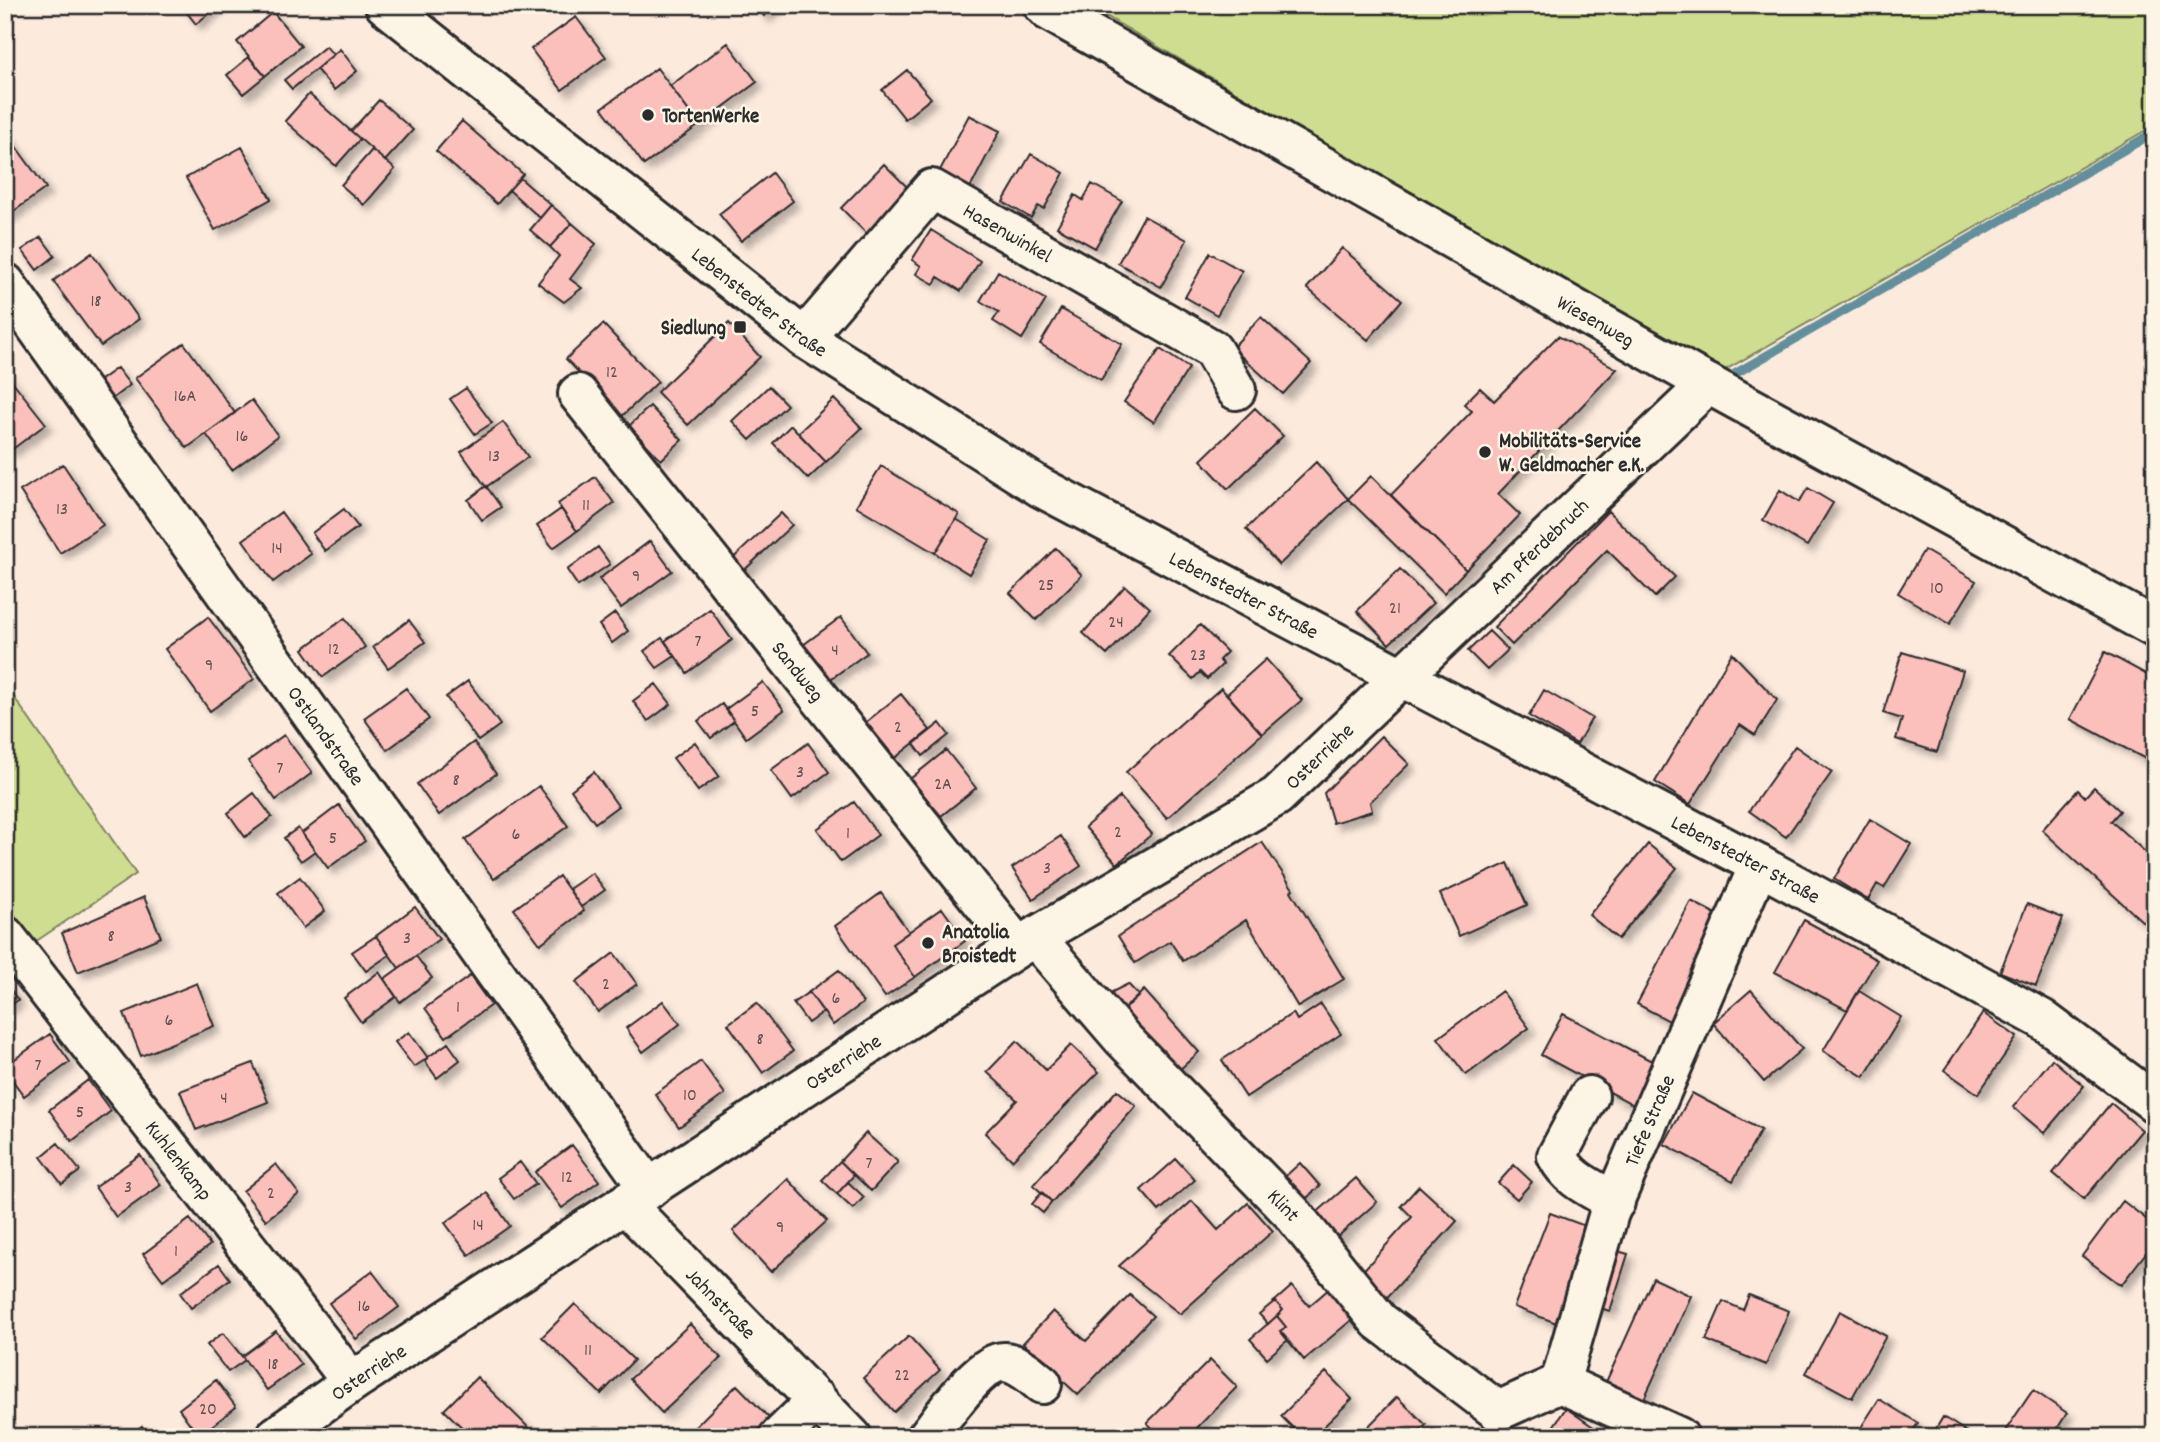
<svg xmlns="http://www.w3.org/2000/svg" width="2160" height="1442" viewBox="0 0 2160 1442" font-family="Dekko,sans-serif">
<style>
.green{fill:#cfdd90;stroke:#7d845e;stroke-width:2}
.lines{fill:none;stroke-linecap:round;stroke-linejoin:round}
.stream{stroke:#628f9b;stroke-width:9}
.building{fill:#fbbfbc;stroke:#2b2b2b;stroke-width:2;filter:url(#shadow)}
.minor-casing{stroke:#2b2b2b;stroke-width:44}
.minor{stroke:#fcf5e5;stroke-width:38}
.poi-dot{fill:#2b2b2b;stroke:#fcf5e5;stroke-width:2.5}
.labels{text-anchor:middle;stroke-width:5;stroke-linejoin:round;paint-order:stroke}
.number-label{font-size:18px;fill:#5f504f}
.poi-label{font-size:21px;font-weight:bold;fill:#2b2b2b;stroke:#fcf5e5;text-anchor:start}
.street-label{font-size:21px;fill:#2b2b2b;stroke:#fcf5e5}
</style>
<defs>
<filter id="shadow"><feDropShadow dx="6" dy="6" stdDeviation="3.5" flood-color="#0004"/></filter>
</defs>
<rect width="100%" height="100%" fill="#fceadd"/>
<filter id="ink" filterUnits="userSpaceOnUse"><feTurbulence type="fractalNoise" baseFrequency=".0143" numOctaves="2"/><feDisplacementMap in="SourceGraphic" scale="14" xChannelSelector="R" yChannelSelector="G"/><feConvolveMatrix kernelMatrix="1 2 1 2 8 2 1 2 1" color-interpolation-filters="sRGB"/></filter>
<g filter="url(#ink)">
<path class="green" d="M 1087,5 L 2155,5 L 2155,125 L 1718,374 Z
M 5,684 L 136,874 L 26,948 L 5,922 Z"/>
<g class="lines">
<path class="stream" d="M 1726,379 L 2155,132"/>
</g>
<path class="building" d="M 181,5 L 219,5 L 196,24 Z
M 755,5 L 777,5 L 764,16 Z
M 273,12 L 301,46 L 265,76 L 237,42 Z
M 576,17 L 606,57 L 562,90 L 531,49 Z
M 728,43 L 757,82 L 699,125 L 670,86 Z
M 326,46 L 333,55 L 292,89 L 284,80 Z
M 340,49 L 357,71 L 334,90 L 316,69 Z
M 249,57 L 265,76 L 243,94 L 227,75 Z
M 657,68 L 699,125 L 644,165 L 602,108 Z
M 907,70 L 931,98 L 905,119 L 882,90 Z
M 309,94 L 360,139 L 336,166 L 285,121 Z
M 379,100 L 413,130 L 385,161 L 351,131 Z
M 969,115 L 1000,131 L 969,190 L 938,174 Z
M 462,121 L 523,174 L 497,204 L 436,151 Z
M 6,133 L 46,188 L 7,216 L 5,214 Z
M 242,147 L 271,199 L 215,230 L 186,178 Z
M 372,150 L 395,169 L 364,205 L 341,185 Z
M 1031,154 L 1064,173 L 1044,209 L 1038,206 L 1031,218 L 1003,202 Z
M 884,164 L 910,190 L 867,234 L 841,208 Z
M 772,173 L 793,201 L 741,241 L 719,214 Z
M 520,178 L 551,205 L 540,218 L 509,190 Z
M 1092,184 L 1122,201 L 1095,248 L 1057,227 L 1075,195 L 1083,200 Z
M 551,205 L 572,223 L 550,247 L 530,230 Z
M 1144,216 L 1187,240 L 1161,287 L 1118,263 Z
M 572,223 L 596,244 L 570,279 L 582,288 L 564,302 L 538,283 L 559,256 L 550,247 Z
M 931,230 L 980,261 L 961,291 L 938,277 L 934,284 L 916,274 L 921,266 L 912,260 Z
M 41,237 L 55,256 L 37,270 L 22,250 Z
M 1342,248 L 1402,300 L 1368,340 L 1307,288 Z
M 92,253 L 139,319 L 101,346 L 53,281 Z
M 1210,253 L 1242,271 L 1217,315 L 1185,297 Z
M 998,271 L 1046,300 L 1022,339 L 993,321 L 999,312 L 980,301 Z
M 1061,309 L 1122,344 L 1101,380 L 1040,344 Z
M 1261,317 L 1311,363 L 1283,394 L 1232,348 Z
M 729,323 L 760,357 L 688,425 L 657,392 Z
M 603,324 L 658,382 L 621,417 L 566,359 Z
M 1558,336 L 1617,369 L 1498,494 L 1520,515 L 1466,570 L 1391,495 L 1472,411 L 1464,404 L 1480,388 L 1494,401 Z
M 184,343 L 235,413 L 187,448 L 135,378 Z
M 1160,349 L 1189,368 L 1154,422 L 1124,402 Z
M 117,368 L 130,385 L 109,401 L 96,383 Z
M 5,372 L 46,424 L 10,451 L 5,446 Z
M 769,386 L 787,405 L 750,440 L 732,421 Z
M 466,388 L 492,423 L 475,434 L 450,399 Z
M 834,399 L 862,428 L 826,462 L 798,433 Z
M 252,400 L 278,436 L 232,470 L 206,434 Z
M 650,406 L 682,440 L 661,460 L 629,426 Z
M 1255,408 L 1283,436 L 1228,489 L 1201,460 Z
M 503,422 L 528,457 L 486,487 L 461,452 Z
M 791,425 L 826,462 L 808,479 L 773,443 Z
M 1316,462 L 1348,499 L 1279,565 L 1246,529 Z
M 63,464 L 103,525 L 60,553 L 20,491 Z
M 881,466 L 959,514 L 935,553 L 856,506 Z
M 1371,476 L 1466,570 L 1444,593 L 1348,499 Z
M 595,477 L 614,503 L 577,531 L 558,504 Z
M 486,486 L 501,507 L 482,520 L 468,500 Z
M 1808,488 L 1833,503 L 1807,546 L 1763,520 L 1780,490 L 1799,502 Z
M 344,509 L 358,527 L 325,551 L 312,533 Z
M 561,509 L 577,531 L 553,548 L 537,526 Z
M 1608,511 L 1675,577 L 1655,597 L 1607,550 L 1512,645 L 1494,627 Z
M 281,512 L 311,554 L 273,582 L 243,540 Z
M 781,513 L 792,525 L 736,578 L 725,566 Z
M 956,519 L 990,540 L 969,574 L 935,553 Z
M 650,541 L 672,571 L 621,608 L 599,579 Z
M 598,547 L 610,564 L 578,586 L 567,570 Z
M 1056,548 L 1082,575 L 1036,620 L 1010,593 Z
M 1924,550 L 1976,581 L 1950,624 L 1898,593 Z
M 1400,569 L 1433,603 L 1389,644 L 1357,611 Z
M 1125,586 L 1150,608 L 1107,655 L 1083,633 Z
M 710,609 L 732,640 L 687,673 L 665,641 Z
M 615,613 L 628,631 L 612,643 L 599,625 Z
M 208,617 L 254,679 L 210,711 L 165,649 Z
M 841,617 L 867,653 L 829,680 L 803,645 Z
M 345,618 L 365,647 L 323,677 L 303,649 Z
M 409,620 L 425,642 L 388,668 L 373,647 Z
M 1200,625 L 1227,652 L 1219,660 L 1223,664 L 1207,679 L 1200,672 L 1193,679 L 1169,656 Z
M 1489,631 L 1508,650 L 1487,670 L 1468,651 Z
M 662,638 L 675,656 L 657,668 L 644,651 Z
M 1902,652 L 1963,671 L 1937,752 L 1896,739 L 1902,719 L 1883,713 Z
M 2105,652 L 2155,679 L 2155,764 L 2070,719 Z
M 1732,653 L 1777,700 L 1755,735 L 1740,725 L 1690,804 L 1655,782 Z
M 1266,659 L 1302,700 L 1262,734 L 1227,694 Z
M 468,681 L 500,725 L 478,741 L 446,697 Z
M 763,682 L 784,710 L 746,738 L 726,709 Z
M 656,684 L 671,704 L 648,721 L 633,701 Z
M 406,688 L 429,719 L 387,750 L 364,718 Z
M 1221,688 L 1262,734 L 1167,818 L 1126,772 Z
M 1544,690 L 1592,718 L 1577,744 L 1529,716 Z
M 901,694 L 930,730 L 895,758 L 866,722 Z
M 722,704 L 734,721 L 711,738 L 698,721 Z
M 940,723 L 949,735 L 923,756 L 914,744 Z
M 284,735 L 312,773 L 276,800 L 248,761 Z
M 1381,736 L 1409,764 L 1370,802 L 1372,811 L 1333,823 L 1324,793 Z
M 474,742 L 496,774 L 439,815 L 417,784 Z
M 695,742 L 719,776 L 698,791 L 673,758 Z
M 808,743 L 829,772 L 792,799 L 771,770 Z
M 1795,746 L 1832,772 L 1786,837 L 1749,811 Z
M 946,750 L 976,788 L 941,816 L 910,779 Z
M 594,772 L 618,806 L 595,823 L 571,790 Z
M 539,786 L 568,826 L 494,879 L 465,840 Z
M 2094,787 L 2120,811 L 2111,821 L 2155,861 L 2155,933 L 2042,830 L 2078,790 L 2085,797 Z
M 254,793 L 272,817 L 245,837 L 228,813 Z
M 1120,797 L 1152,834 L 1117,864 L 1085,827 Z
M 854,802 L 878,835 L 841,862 L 817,829 Z
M 339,805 L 365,841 L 328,868 L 302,833 Z
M 1870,819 L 1911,844 L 1884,888 L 1877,884 L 1868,900 L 1834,879 Z
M 298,828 L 315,851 L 301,861 L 284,838 Z
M 1061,836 L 1081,866 L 1033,899 L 1012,868 Z
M 1262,842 L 1293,889 L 1291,891 L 1344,979 L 1298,1007 L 1246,920 L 1183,961 L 1170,941 L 1135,963 L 1118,936 Z
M 1648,844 L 1677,868 L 1618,939 L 1589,915 Z
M 1508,863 L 1527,905 L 1459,936 L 1440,894 Z
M 592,873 L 605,890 L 581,907 L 569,889 Z
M 559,876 L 584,911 L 540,944 L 514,909 Z
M 300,877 L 325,911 L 303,928 L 278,893 Z
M 881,893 L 909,932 L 892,944 L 915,977 L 885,997 L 835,926 Z
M 144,897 L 161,937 L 78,972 L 62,933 Z
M 1691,901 L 1727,920 L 1673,1023 L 1637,1004 Z
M 2027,904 L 2063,918 L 2036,986 L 2000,972 Z
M 415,907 L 439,939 L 399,968 L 376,936 Z
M 942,908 L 965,941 L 915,977 L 892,944 Z
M 1804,920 L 1877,960 L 1847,1010 L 1775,972 Z
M 376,936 L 389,955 L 366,971 L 352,952 Z
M 614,953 L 637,984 L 598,1012 L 576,982 Z
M 416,956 L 432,978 L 400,1002 L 384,979 Z
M 839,970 L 863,1003 L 833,1025 L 809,992 Z
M 379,972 L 396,997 L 361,1022 L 344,998 Z
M 470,976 L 491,1005 L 446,1037 L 425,1008 Z
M 5,983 L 18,1000 L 5,1009 Z
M 197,983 L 214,1026 L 141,1056 L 124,1013 Z
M 1128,984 L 1139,996 L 1123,1010 L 1108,994 Z
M 1144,990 L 1199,1052 L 1178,1071 L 1123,1010 Z
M 1751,990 L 1802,1049 L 1764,1082 L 1713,1023 Z
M 1502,991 L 1529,1028 L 1466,1075 L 1438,1038 Z
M 1859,991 L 1901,1017 L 1864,1077 L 1823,1051 Z
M 809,992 L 823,1012 L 808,1023 L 793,1003 Z
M 663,1001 L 680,1024 L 643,1052 L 626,1028 Z
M 757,1003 L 793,1051 L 763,1073 L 728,1024 Z
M 1321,1004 L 1341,1034 L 1246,1097 L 1222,1060 L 1293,1013 L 1297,1020 Z
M 1983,1013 L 2017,1037 L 1978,1094 L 1944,1070 Z
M 1563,1014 L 1663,1067 L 1641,1109 L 1541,1055 Z
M 409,1032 L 428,1058 L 414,1067 L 395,1042 Z
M 50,1034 L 70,1062 L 24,1096 L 5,1070 L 5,1066 Z
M 1017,1041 L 1046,1070 L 1071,1045 L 1099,1072 L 1012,1160 L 985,1133 L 1017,1100 L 987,1072 Z
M 448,1043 L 460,1060 L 437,1078 L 424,1060 Z
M 2052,1059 L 2084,1086 L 2044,1133 L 2013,1107 Z
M 701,1061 L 725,1094 L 679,1127 L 655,1094 Z
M 253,1063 L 268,1102 L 196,1130 L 180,1091 Z
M 88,1080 L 111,1111 L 72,1141 L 49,1110 Z
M 1117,1090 L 1136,1106 L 1052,1202 L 1033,1185 Z
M 1692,1093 L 1761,1130 L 1733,1181 L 1664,1144 Z
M 2111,1103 L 2142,1130 L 2084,1199 L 2053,1173 Z
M 866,1133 L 898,1162 L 871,1191 L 840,1161 Z
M 58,1143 L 80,1171 L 62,1184 L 41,1157 Z
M 572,1145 L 599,1181 L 562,1208 L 535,1172 Z
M 140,1155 L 161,1185 L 116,1217 L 95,1187 Z
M 1176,1159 L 1195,1180 L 1159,1211 L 1141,1190 Z
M 840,1161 L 854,1175 L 837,1194 L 822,1180 Z
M 520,1162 L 536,1184 L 514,1199 L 498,1178 Z
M 1300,1163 L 1320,1186 L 1299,1205 L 1279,1182 Z
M 276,1164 L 299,1194 L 266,1220 L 243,1191 Z
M 1514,1165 L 1532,1182 L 1517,1199 L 1498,1183 Z
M 1356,1178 L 1377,1202 L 1335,1239 L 1314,1215 Z
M 788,1179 L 827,1221 L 771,1272 L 733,1231 Z
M 848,1182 L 864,1197 L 853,1209 L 837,1194 Z
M 1419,1186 L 1457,1221 L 1381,1304 L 1358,1276 L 1412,1217 L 1401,1206 Z
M 1042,1192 L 1052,1202 L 1043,1213 L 1032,1204 Z
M 487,1193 L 510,1226 L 469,1255 L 445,1223 Z
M 1192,1201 L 1218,1230 L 1248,1203 L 1273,1231 L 1180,1314 L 1119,1266 Z
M 2123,1201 L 2155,1226 L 2155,1241 L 2121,1285 L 2082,1256 Z
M 1550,1213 L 1588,1227 L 1573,1266 L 1580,1269 L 1559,1324 L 1514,1307 Z
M 190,1219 L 210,1245 L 163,1280 L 143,1254 Z
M 1607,1248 L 1628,1254 L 1610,1311 L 1590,1305 Z
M 219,1264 L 230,1279 L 191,1308 L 180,1293 Z
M 372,1271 L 399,1307 L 356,1339 L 329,1303 Z
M 1653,1278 L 1691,1296 L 1644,1399 L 1606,1382 Z
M 1292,1286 L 1309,1306 L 1330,1288 L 1355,1317 L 1304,1360 L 1280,1331 L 1286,1327 L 1277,1316 L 1283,1310 L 1275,1301 Z
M 1130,1295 L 1153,1316 L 1078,1395 L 1023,1343 L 1053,1311 L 1086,1341 Z
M 1749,1295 L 1789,1311 L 1766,1365 L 1706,1340 L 1723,1301 L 1743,1310 Z
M 1275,1301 L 1283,1310 L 1268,1324 L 1259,1314 Z
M 575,1304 L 634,1360 L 601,1394 L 542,1337 Z
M 1840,1311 L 1886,1336 L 1852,1398 L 1806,1373 Z
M 1277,1316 L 1286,1327 L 1280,1331 L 1288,1340 L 1267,1358 L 1250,1339 Z
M 690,1324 L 721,1358 L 662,1413 L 630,1379 Z
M 276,1331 L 301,1365 L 267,1390 L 242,1356 Z
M 223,1333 L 245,1360 L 228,1372 L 207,1345 Z
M 909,1336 L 940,1370 L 894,1412 L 863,1378 Z
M 1210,1360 L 1237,1387 L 1188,1437 L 1162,1437 L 1147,1423 Z
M 1326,1372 L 1352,1399 L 1313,1437 L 1302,1437 L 1281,1416 Z
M 477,1377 L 530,1429 L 523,1437 L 472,1437 L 444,1410 Z
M 216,1380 L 236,1407 L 199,1436 L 179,1409 Z
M 737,1385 L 771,1420 L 755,1437 L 685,1437 Z
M 2033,1390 L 2067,1413 L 2052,1437 L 2001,1437 Z
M 1397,1397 L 1426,1425 L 1414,1437 L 1358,1437 Z
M 1879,1399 L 1918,1423 L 1909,1437 L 1855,1437 Z
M 1566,1408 L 1599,1431 L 1594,1437 L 1546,1437 Z
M 1943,1417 L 1975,1437 L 1931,1437 Z
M 142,1426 L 150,1437 L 127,1437 Z"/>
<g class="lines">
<defs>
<g id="minor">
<path id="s1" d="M 385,5 L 804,338 L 1040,487 L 1759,865 L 2042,1019 L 2155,1103"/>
<path id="s2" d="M 1043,5 L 1049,11 L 1708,384 L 2155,628"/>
<path id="s3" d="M 5,283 L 649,1189"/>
<path id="s4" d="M 804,338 L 932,189 L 1212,349 L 1236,390"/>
<path id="s5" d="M 578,394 L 1018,947"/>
<path id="s6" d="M 5,936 L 352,1382"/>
<path id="s7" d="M 1035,937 L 1122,1038 L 1292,1213 L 1379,1321 L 1498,1411 L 1560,1383"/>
<path d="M 1589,1096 L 1557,1156 C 1570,1181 1592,1188 1615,1202"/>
<path id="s8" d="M 625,1204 L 852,1437"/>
<path id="s9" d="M 1560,1383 L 1609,1213 L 1759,865"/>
<path d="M 1560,1383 L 1679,1437"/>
<path id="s10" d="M 275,1437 L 352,1382 L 1018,947 L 1277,796 L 1708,384"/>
<path d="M 779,1437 L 817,1400"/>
<path d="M 927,1437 C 942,1418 980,1361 1004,1362 C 1019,1363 1031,1375 1042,1384"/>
</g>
</defs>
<use href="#minor" class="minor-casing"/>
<use href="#minor" class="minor"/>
</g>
</g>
<g class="poi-dot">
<circle cx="648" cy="115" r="7"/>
<rect x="733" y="320" width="14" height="14" rx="3.5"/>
<circle cx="1485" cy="452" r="7"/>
<circle cx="928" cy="943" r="7"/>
</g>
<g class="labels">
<g class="number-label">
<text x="96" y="306">18</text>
<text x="612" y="377">12</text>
<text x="185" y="401">16A</text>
<text x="242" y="441">16</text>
<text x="494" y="461">13</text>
<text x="586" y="510">11</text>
<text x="62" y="514">13</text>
<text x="277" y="553">14</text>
<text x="636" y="581">9</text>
<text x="1046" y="590">25</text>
<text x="1937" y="593">10</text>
<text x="1395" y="613">21</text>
<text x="1116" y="627">24</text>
<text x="698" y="646">7</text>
<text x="334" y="654">12</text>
<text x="835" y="655">4</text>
<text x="1198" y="660">23</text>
<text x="209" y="670">9</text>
<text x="755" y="716">5</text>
<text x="898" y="732">2</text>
<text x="280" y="773">7</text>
<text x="800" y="777">3</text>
<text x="456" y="785">8</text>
<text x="943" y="789">2A</text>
<text x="1118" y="837">2</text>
<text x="848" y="838">1</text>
<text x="516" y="839">6</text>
<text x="333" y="843">5</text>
<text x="1047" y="873">3</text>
<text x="111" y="941">8</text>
<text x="407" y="943">3</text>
<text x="606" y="989">2</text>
<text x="836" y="1003">6</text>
<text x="458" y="1012">1</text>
<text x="169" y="1025">6</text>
<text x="760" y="1044">8</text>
<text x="38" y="1070">7</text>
<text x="690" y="1100">10</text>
<text x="224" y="1103">4</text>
<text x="80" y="1117">5</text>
<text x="869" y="1168">7</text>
<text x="567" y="1182">12</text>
<text x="128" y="1192">3</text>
<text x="271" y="1198">2</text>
<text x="478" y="1230">14</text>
<text x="780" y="1232">9</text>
<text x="176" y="1256">1</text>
<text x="364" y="1311">16</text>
<text x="588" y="1355">11</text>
<text x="273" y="1369">18</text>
<text x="902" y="1380">22</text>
<text x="208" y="1414">20</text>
</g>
<g class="poi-label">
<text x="662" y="122">TortenWerke</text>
<text x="726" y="334" text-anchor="end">Siedlung</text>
<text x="1499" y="447">Mobilitäts-Service<tspan x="1499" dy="24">W. Geldmacher e.K.</tspan></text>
<text x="942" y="938">Anatolia<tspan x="942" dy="24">Broistedt</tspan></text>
</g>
<g class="street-label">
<text dy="7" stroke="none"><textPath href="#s4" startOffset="284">Hasenwinkel</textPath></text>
<text dy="7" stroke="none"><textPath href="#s1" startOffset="478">Lebenstedter Straße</textPath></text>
<text dy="7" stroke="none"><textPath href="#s2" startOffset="637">Wiesenweg</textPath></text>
<text dy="7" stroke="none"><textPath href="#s10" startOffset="1552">Am Pferdebruch</textPath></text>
<text dy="7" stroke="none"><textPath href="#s1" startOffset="1045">Lebenstedter Straße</textPath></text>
<text dy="7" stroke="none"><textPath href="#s5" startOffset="354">Sandweg</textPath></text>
<text dy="7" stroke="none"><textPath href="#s3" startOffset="555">Ostlandstraße</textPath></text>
<text dy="7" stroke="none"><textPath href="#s10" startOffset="1248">Osterriehe</textPath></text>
<text dy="7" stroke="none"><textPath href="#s1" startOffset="1612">Lebenstedter Straße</textPath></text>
<text dy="7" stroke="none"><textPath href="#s10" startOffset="681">Osterriehe</textPath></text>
<text dy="7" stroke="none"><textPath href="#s9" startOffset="278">Tiefe Straße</textPath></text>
<text dy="7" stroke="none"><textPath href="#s6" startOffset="284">Kuhlenkamp</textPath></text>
<text dy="7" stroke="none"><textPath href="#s7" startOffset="366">Klint</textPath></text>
<text dy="7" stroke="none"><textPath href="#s8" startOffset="138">Jahnstraße</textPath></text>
<text dy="7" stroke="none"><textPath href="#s10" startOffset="114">Osterriehe</textPath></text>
</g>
</g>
<rect width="2160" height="1442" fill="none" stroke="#fcf5e5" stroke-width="28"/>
<rect x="14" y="14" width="2132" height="1414" fill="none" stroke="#2b2b2b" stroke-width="2.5" filter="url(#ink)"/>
</svg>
